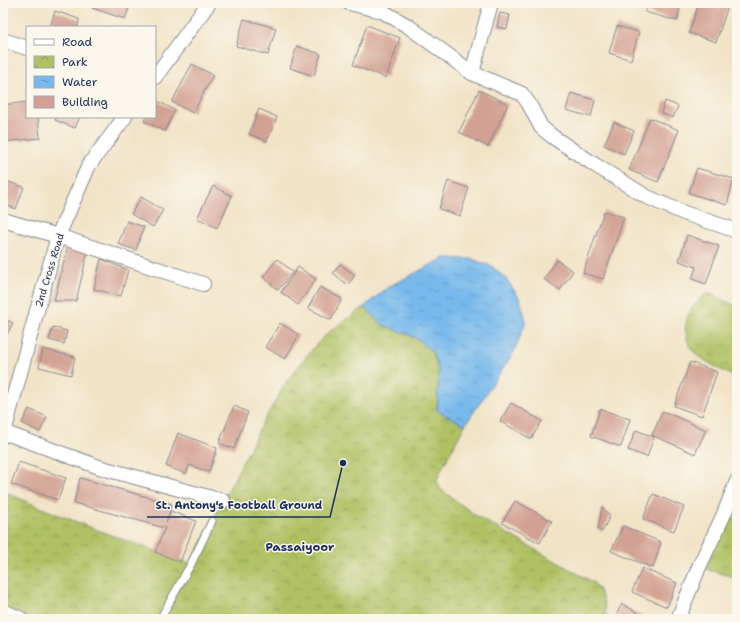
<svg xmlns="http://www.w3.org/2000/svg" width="740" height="622" viewBox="0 0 740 622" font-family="'Shantell Sans',sans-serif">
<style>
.grass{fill:url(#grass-tufts);stroke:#667861}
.park{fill:url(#park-crowns);stroke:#667861}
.water{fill:url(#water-ripples);stroke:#4974a5}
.building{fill:#d2a193}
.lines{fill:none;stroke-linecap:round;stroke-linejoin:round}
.service-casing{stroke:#868992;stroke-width:9}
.minor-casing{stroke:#868992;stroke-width:16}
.service{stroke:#fff;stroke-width:7}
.minor{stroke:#fff;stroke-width:14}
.labels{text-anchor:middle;stroke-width:3;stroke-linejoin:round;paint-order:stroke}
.street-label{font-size:10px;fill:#1b2f5e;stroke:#fbf7ec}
.quarter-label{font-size:12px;font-weight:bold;fill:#1b2f5e;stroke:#fbf7ec}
.leader{fill:none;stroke:#1b2f5e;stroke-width:1.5}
.callout-dot{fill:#1b2f5e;stroke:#fbf7ec;stroke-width:1.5}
.callout-label{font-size:11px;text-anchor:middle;font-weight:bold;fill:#1b2f5e;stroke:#fbf7ec;stroke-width:3;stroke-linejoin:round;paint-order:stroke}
</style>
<defs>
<pattern id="grass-tufts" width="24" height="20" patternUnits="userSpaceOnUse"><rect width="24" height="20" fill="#b0c164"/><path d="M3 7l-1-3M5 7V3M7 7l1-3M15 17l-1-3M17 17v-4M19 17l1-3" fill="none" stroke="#8e9d56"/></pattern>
<pattern id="park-crowns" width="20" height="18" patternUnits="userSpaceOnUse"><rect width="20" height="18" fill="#b0c164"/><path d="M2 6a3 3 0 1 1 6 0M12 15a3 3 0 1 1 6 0" fill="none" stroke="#8e9d56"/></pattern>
<pattern id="water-ripples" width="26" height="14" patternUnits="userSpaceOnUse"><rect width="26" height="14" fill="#77b9ec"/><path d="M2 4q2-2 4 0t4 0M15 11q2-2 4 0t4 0" fill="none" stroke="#6197c2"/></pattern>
</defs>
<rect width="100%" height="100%" fill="#fbf7ec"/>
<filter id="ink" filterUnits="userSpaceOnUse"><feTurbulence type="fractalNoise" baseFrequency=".025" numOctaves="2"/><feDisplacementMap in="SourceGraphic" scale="8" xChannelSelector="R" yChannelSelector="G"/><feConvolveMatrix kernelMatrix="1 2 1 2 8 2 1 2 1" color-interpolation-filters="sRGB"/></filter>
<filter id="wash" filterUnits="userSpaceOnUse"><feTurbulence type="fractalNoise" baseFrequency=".012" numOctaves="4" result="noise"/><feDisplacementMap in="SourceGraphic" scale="16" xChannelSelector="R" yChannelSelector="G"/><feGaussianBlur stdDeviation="0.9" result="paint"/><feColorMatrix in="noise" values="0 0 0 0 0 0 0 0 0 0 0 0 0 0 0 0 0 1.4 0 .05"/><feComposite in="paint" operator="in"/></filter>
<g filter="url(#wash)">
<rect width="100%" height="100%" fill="#f1e3c6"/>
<path class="grass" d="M 707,293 L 737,306 L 737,378 C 725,372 696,358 690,347 C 689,345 688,341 687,338 C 682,318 692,305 707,293 Z
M 724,514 L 737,519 L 737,578 L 699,567 Z"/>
<path class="park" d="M 364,307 L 383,325 L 414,337 L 432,351 L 439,371 L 437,410 C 446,416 456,419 465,425 L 440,472 L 437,481 L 440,489 L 478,517 L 594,583 C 603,594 605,605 606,619 L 21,619 L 3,611 L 3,491 C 64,519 127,541 191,564 L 263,422 L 287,381 L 314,347 L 329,332 Z"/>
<path class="water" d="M 444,258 L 472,259 L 493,267 L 507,280 L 520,299 L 526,321 L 514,352 L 465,425 C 456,419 445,416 437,410 L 439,371 L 432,351 L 414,337 L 383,325 L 364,307 L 388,287 Z"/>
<g id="blocks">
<path class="building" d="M 94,3 L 131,3 L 125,19 L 92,8 Z
M 648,3 L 681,3 L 677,21 L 645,12 Z
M 699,3 L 729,3 L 716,42 L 689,33 Z
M 55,11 L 79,19 L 78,27 L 50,27 Z
M 500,13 L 510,15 L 507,29 L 497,27 Z
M 244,19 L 276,28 L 268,55 L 236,46 Z
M 367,25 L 400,38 L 386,78 L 353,65 Z
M 617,26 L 639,32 L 631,60 L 609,53 Z
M 297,46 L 321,54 L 314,76 L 290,68 Z
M 192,64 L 213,75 L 193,113 L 172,102 Z
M 479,90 L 508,104 L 488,147 L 459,132 Z
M 571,93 L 595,100 L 591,117 L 566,110 Z
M 155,100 L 175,110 L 165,131 L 144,121 L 146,117 L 155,117 Z
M 665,101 L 678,106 L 673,118 L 661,113 Z
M 27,102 L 27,117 L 38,117 L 40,138 L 3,142 L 3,105 Z
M 259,109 L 277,117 L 267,141 L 249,134 Z
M 56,117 L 80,117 L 75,128 L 55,120 Z
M 650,118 L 679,130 L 658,182 L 629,170 Z
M 614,122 L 634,131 L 624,154 L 604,145 Z
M 697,168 L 734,179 L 727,205 L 689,193 Z
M 3,180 L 24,187 L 16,209 L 3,204 Z
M 448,181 L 469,188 L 460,216 L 439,209 Z
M 213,186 L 232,196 L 217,228 L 197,218 Z
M 141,197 L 163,210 L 153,227 L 131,214 Z
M 604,211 L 624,217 L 603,279 L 583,273 Z
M 127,221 L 144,227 L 136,250 L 118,244 Z
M 687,235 L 719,246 L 706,284 L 692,279 L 696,267 L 679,261 Z
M 68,245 L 88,251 L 76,301 L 54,301 Z
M 101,259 L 128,270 L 121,296 L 94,289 Z
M 277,259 L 293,272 L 278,290 L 263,277 Z
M 557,260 L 573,271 L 560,290 L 544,279 Z
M 340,264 L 355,275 L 348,285 L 333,273 Z
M 298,267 L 316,279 L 298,305 L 281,292 Z
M 320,287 L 342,299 L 331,320 L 308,308 Z
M 3,318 L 13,323 L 3,342 Z
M 280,323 L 299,335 L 285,359 L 265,347 Z
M 53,327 L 67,331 L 64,344 L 49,340 Z
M 43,349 L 75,357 L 71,375 L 39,367 Z
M 690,362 L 717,372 L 702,416 L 674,406 Z
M 511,403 L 542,421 L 531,439 L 500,421 Z
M 234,406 L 248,412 L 234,449 L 219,443 Z
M 29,409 L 47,417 L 40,432 L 22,423 Z
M 600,409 L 630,419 L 621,447 L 591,436 Z
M 663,411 L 706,430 L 695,454 L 652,435 Z
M 636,430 L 654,437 L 647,457 L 628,450 Z
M 178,433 L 217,448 L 209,472 L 189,465 L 186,474 L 166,466 Z
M 19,462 L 66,478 L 58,500 L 11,484 Z
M 80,478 L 172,504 L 166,522 L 171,511 L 196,521 L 180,562 L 155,552 L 165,528 L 74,503 Z
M 653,494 L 684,507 L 674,531 L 643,519 Z
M 515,501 L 552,521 L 540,543 L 502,523 Z
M 602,507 L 610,516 L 602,532 L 598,529 Z
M 623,526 L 661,542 L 653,568 L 611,551 Z
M 642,568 L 677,583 L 667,607 L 632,592 Z
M 622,604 L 649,619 L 614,619 Z"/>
</g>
</g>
<g filter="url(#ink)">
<use href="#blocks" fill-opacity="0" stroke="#868992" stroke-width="1"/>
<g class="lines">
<defs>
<path id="service" d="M 160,619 L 191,564 L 212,521"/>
<path id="minor" d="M 349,3 L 382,11 L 408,26 L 472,73 L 522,94 L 529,104 L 541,127 L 553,137 L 595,165 L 647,197 L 684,213 L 737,231
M 3,40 L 27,48
M 472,73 L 491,3
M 155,77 L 209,3
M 3,220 L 58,236 L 203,284
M 3,432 L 102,468 L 223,501
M 3,436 L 35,318 L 58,236 L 89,165 L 125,117
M 3,611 L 21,619
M 678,619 L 699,567 L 724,514 L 737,481"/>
</defs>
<use href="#service" class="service-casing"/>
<use href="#minor" class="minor-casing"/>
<use href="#service" class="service"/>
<use href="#minor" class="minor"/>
</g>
</g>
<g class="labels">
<g class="street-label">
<text transform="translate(49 270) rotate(-73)" y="4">2nd Cross Road</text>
</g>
<g class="quarter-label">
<text x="300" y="551">Passaiyoor</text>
</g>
</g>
<path class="leader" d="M343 463L330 517H147"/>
<circle class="callout-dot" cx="343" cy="463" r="4"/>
<g class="callout-label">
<text x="239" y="509">St. Antony's Football Ground</text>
</g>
<rect width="740" height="622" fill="none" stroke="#fbf7ec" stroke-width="16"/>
<rect x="26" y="26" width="130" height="92" fill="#fbf7ec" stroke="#a1a7b3"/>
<rect x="34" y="39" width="20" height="6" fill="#ffffff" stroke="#a1a7b3"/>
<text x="62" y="46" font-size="12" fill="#1b2f5e">Road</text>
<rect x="34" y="56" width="20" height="12" fill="url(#park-crowns)" stroke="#a1a7b3"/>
<text x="62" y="66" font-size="12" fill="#1b2f5e">Park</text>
<rect x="34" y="76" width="20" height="12" fill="url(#water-ripples)" stroke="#a1a7b3"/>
<text x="62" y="86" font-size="12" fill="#1b2f5e">Water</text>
<rect x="34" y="96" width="20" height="12" fill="#d2a193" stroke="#a1a7b3"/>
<text x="62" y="106" font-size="12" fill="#1b2f5e">Building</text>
</svg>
